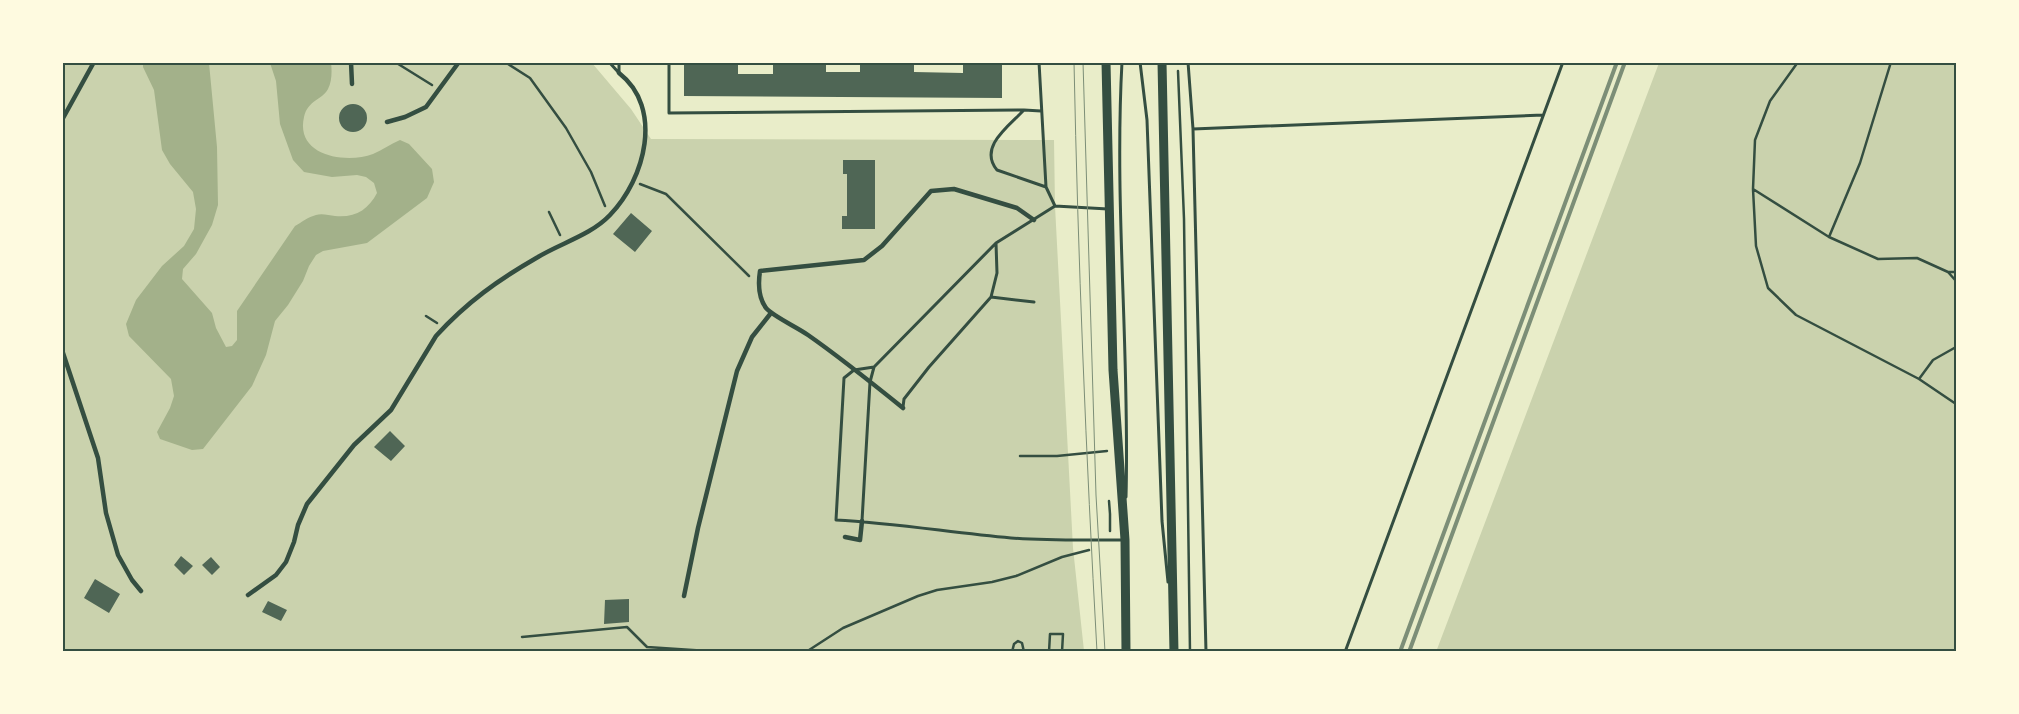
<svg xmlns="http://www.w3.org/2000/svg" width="2019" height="714" viewBox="0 0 2019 714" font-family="'IBM Plex Sans',sans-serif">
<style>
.green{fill:#cad2ad}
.water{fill:#a3b18a}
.building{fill:#4f6655}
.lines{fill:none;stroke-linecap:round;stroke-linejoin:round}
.path{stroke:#344e41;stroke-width:2.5}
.service{stroke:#344e41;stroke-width:3}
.pedestrian{stroke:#344e41;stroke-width:4.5}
.secondary{stroke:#344e41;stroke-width:9}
.tram{stroke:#7c8e77;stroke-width:1}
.rail{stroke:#7c8e77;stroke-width:4}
.neatline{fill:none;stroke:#344e41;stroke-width:2}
</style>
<rect width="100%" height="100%" fill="#e9edc9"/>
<path class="green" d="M 62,63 L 592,63 L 631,109 L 651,139 L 1054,140 L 1055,206 L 1073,548 L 1084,651 L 63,651 Z
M 1659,63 L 1956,63 L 1956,651 L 1436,652 Z"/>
<path class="water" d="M 143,63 L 209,63 L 217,147 L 218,205 L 212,225 L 196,254 L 183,269 L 182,279 L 212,313 L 216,328 L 226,347 L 232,346 L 237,340 L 237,311 L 295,226 C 302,222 308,217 316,215 C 321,213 329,215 335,216 C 355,218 368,210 377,193 L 374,183 L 366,177 L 357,175 L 332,177 L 304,172 L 293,160 L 280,124 L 276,81 L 270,63 L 331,63 C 332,70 332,82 328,89 C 322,100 308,100 304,117 C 295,156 346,164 373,154 C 382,150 391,144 400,140 L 409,144 L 432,169 L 434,182 L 427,198 L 367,243 L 323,251 L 316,255 L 309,266 L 303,281 L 288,305 L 275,321 L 266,355 L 252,386 L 203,449 L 192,450 L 160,439 L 157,432 L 170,408 L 174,396 L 171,379 L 129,336 L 126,324 L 136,300 L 162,266 L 184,246 L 194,229 L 196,209 L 193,192 L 170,164 L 162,150 L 154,90 L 143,67 Z"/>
<path class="building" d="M 684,62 L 738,62 L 738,74 L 773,74 L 773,62 L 826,62 L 826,72 L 860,72 L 860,62 L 914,62 L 914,72 L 963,73 L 963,62 L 1002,62 L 1002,98 L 684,96 Z
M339 118a14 14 0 1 1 28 0a14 14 0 1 1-28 0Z
M 843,160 L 875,160 L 875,229 L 842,229 L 842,216 L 847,216 L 847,174 L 843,174 Z
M 631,213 L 652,231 L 635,252 L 613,234 Z
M 390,431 L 405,446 L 391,461 L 374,447 Z
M 181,556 L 193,566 L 184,575 L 174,565 Z
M 211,557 L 220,567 L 212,575 L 202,565 Z
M 95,579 L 120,594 L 109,613 L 84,598 Z
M 629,599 L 629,622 L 604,624 L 605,600 Z
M 268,601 L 287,610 L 281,621 L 262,612 Z"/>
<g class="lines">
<path class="path" d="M 395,62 L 432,85
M 505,62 L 530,78 L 566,128 L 591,172 L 605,206
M 1798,62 L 1770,101 L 1755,140 L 1753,189 L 1756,246 L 1768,288 L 1796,315 L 1919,379 L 1956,404
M 62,66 L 64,62
M 1178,71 L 1184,219 L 1190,652
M 640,184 L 666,194 L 749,276
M 1753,189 L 1829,237 L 1878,259 L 1917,258 L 1948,272 L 1956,281
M 549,212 L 560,235
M 1829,237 L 1860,163 L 1891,62
M 1948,272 L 1956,272
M 426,316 L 437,323
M 1919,379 L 1933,360 L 1956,347
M 1020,456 L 1057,456 L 1107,451
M 1109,501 L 1110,514
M 1110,514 L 1110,531
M 522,637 L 627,627 L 647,647 L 723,652
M 806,652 L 843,628 L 918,596 L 937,590 L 992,582 L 1016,576 L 1062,557 L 1089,550
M 1012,652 L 1014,644 L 1018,641 L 1022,643 L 1024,652
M 1049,652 L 1050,634 L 1063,634 L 1062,652"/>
<path class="service" d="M 609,62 L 619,73
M 669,62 L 669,113 L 1024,110
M 1039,62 L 1046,187 L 1055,206
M 1122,62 C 1114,207 1130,352 1126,497
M 1140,62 L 1147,120 L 1162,521 L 1168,582
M 1188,62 L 1193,129 L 1206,652
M 619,72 L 619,62
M 1041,111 L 1024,110 C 1009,126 978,147 997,170 L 1046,187
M 1193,129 L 1543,115
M 991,297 L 1034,302
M 874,367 L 854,370 L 844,378 L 836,520 C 895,523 953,533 1011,538 C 1049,541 1085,540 1123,540
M 903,407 L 904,399 L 929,367 L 991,297 L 997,273 L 996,243
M 862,521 L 870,382 L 874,367 L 996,243 L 1055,206 L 1108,209
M 1345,652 L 1563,62"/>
<path class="pedestrian" d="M 351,62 L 352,84
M 62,120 L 94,62
M 387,122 L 405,117 L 426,107 L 459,62
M 62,350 L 98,458 L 106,513 L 118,555 L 132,580 L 141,591
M 903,408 C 872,383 841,358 808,335 C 797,327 774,317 766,308 C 758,297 758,284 760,271 L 864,260 L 882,246 L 931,191 L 954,189 L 1017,208 L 1034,220
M 845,537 L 860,540 L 862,521
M 248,595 L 276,575 L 286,562 L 294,542 L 298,525 L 307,504 L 354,445 L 391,410 L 436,336 C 467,302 498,280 538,257 C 561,243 591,235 610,215 C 645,179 664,108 619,73
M 684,596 L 698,528 L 737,371 L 752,337 L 771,313"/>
<path class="secondary" d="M 1106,62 L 1113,370 L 1125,540 L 1126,652
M 1162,62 L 1174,652"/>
<path class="tram" d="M 1074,62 C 1078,259 1086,455 1097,652
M 1083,62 L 1096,495 L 1105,652"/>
<path class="rail" d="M 1400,652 L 1617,62
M 1409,652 L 1625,62"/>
</g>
<rect width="2019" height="714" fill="none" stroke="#fefae0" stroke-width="128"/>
<rect x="64" y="64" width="1891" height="586" class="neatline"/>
</svg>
